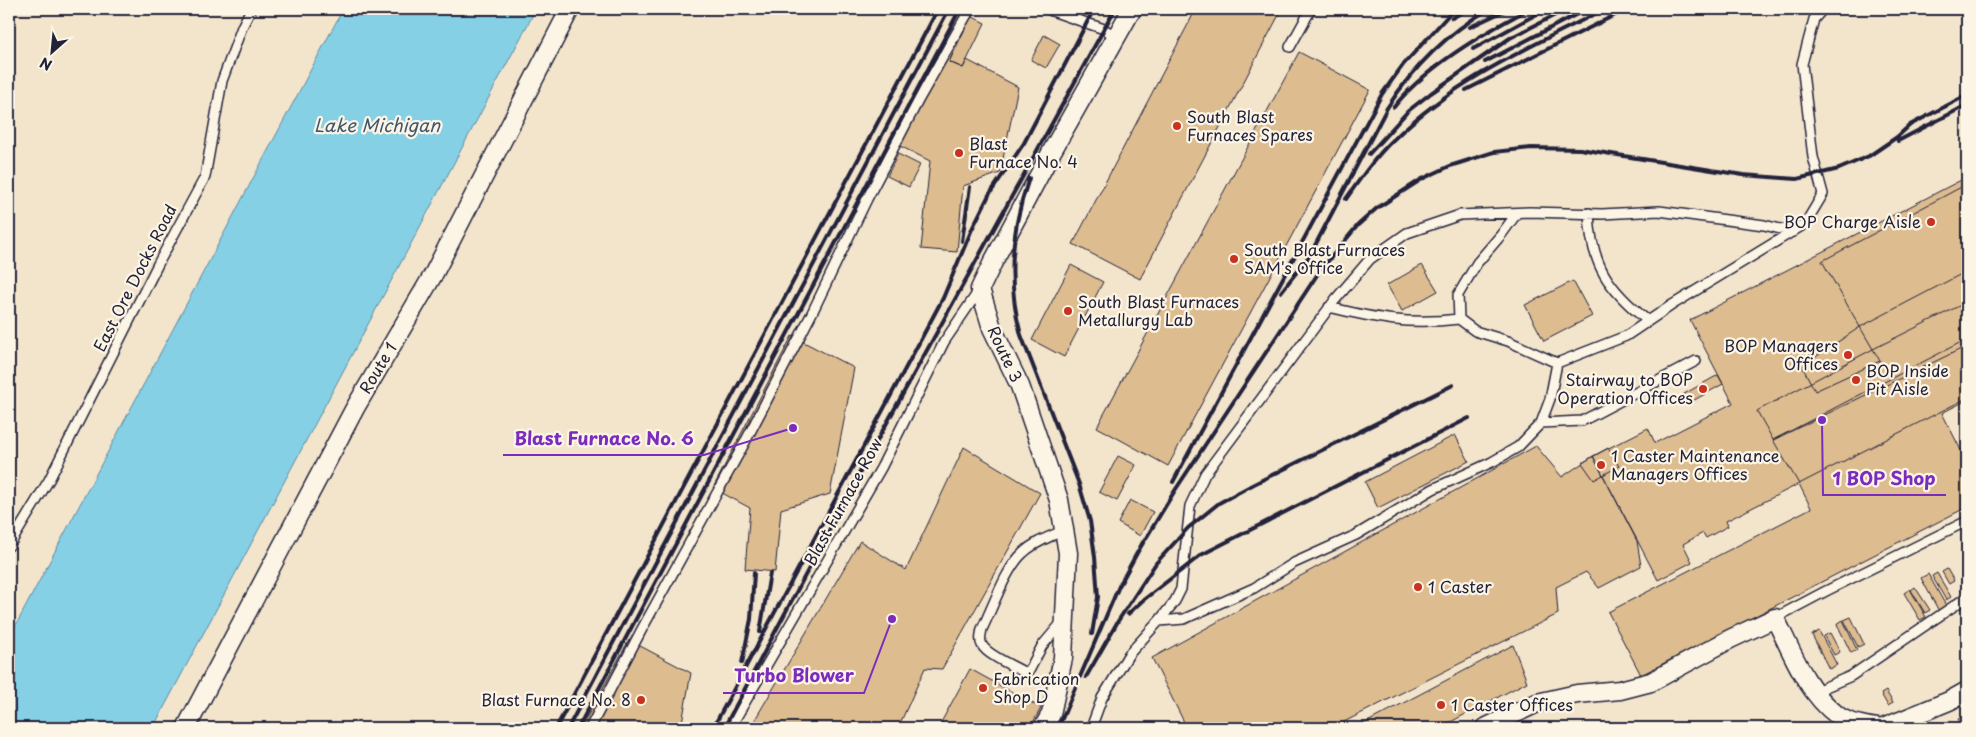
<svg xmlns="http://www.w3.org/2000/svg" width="1976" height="737" viewBox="0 0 1976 737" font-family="'Playpen Sans',sans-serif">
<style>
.built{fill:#f3e4cc}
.water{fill:#85d0e5;stroke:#5d8aa1}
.building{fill:#ddbc90;stroke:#22223b}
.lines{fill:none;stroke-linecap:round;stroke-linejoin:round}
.service-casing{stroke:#22223b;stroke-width:12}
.minor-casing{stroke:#22223b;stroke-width:21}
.service{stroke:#fcf5e5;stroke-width:9}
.minor{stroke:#fcf5e5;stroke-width:18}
.rail{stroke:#22223b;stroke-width:4}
.poi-dot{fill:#c8321e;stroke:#fcf5e5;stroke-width:2}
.labels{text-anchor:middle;stroke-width:4.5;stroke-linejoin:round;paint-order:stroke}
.poi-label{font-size:16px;fill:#22223b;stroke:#fcf5e5;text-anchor:start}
.street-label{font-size:16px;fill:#22223b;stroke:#fcf5e5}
.water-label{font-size:18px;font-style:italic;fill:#40566e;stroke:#fcf5e5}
.leader{fill:none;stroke:#7b2cbf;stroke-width:2}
.callout-dot{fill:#7b2cbf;stroke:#fcf5e5;stroke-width:2}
.callout-label{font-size:18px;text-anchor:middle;font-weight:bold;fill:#7b2cbf;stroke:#fcf5e5;stroke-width:4.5;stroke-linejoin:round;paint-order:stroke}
</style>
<rect width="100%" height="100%" fill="#fcf5e5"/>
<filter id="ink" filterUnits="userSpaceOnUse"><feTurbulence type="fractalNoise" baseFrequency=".02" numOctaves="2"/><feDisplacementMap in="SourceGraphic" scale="10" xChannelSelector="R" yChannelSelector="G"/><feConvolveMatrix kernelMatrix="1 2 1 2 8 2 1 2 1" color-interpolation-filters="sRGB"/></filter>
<g filter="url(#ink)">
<path class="built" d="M 9,9 L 343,9 L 9,638 Z
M 536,9 L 1967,9 L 1967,728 L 153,728 Z"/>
<path class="water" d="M 343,9 L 536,9 L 153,728 L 9,728 L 9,638 Z"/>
<path class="building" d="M 1196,9 L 1282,9 L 1140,279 L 1073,244 Z
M 971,16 L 985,23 L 963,68 L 949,62 Z
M 1044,35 L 1060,44 L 1046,68 L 1031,60 Z
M 947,50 L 953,53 L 949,62 L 963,68 L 967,60 L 1018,87 L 1000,173 L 963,186 L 957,252 L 921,249 L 930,161 L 896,144 Z
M 1299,52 L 1370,90 L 1168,466 L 1097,427 Z
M 898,154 L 920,165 L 909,187 L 887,176 Z
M 1967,177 L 1967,400 L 1942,413 L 1967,462 L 1967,507 L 1641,675 L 1608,612 L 1811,508 L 1799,484 L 1726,521 L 1728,526 L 1706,538 L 1703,533 L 1683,544 L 1692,562 L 1658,580 L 1593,456 L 1648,428 L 1655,443 L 1733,403 L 1690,320 Z
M 1967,184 L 1967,271 L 1860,327 L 1822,261 Z
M 1071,265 L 1103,282 L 1064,357 L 1032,340 Z
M 1422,265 L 1438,291 L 1402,311 L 1387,285 Z
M 1573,281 L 1592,316 L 1544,341 L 1525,305 Z
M 1967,302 L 1967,346 L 1773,440 L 1757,411 L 1873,349 Z
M 1860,327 L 1880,361 L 1815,391 L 1802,366 Z
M 792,336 L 854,368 L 830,494 L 781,509 L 775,572 L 745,569 L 750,508 L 713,488 Z
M 1967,339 L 1967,398 L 1799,484 L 1773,440 Z
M 1718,375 L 1723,384 L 1689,403 L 1684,394 Z
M 1455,435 L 1469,461 L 1378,508 L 1365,482 Z
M 1536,446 L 1562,477 L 1593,456 L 1637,541 L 1641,566 L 1599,588 L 1586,572 L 1556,587 L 1558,614 L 1332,728 L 1187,728 L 1152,658 Z
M 964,447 L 1040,493 L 942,669 L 925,668 L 898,728 L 750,728 L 860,541 L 906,570 Z
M 1608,448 L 1619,466 L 1594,480 L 1582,463 Z
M 1118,456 L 1136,465 L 1117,501 L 1099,492 Z
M 1130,500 L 1153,512 L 1140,536 L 1118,523 Z
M 1947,569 L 1954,581 L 1949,584 L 1942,572 Z
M 1937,573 L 1951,597 L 1946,600 L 1932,576 Z
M 1928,574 L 1948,609 L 1940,613 L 1921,578 Z
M 1915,587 L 1930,610 L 1925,613 L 1911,590 Z
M 1910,589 L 1926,617 L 1920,620 L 1904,593 Z
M 1851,617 L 1864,644 L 1858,647 L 1844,620 Z
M 1843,620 L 1857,650 L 1851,653 L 1837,624 Z
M 1819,631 L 1837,665 L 1829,669 L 1812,635 Z
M 1830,633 L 1840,652 L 1834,655 L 1824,636 Z
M 629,640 L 691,673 L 681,728 L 581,728 Z
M 1513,645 L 1527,682 L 1439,728 L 1356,728 Z
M 970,669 L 1041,708 L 1030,728 L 938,728 Z
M 1886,691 L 1893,703 L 1888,706 L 1881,694 Z
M 1967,715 L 1967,728 L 1963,728 L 1958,719 Z"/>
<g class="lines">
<defs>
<path id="service" d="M 1049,9 L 1052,11 L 1104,29 L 1117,37
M 1290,47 L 1311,9
M 1517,213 L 1501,235 L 1477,263 L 1458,295 L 1459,319 L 1475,331 L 1508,341 L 1557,363
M 1589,213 C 1591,265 1608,289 1648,321
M 1329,307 C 1377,319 1409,325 1459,319
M 1541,423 L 1582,421 L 1696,361
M 9,546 L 49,480 L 158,264 L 205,177 L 222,81 L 242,27 L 251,9
M 1775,618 L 1826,591 L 1967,521
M 1063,621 L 1042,646 L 1029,671 L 1024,672 C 1013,666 987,655 982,645 C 979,640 981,634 982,629 C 993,607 1006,568 1023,553 C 1034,542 1050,537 1064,530
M 1159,621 L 1175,601 L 1181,589 L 1190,506 L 1205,474 L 1335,300 L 1370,259 L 1407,233 L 1460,215 L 1529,212 L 1602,214 L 1659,211 L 1764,225 L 1793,232
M 1814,692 L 1851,676 L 1967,597
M 590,728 L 642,629 L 744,444 L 812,313 L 867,199 L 919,99 L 970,9
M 730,728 L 881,468 L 944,342 L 980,289
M 1091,728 L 1102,698 L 1129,654 L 1159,621 L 1184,619 L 1254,588 L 1294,563 L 1356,535 L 1433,489 L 1492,462 L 1518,447 L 1541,423 L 1550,399 L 1557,363 L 1626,336 L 1672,305 L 1805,224 L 1823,194 L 1813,157 L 1802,64 L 1814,19 L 1823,9"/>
<path id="minor" d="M 186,728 L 355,408 L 433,275 L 570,9
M 1043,728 L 1051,714 L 1063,658 L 1068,553 L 1059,500 L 1020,386 L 992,328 L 980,289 L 993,262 L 1052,151 L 1132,9
M 1485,728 L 1537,703 L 1577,694 L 1620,690 L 1651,682 L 1730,639 L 1775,618 C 1792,652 1806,691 1837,715 C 1847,723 1864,726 1877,728
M 1883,728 L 1949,701 L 1967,691"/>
</defs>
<use href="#service" class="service-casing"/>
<use href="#minor" class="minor-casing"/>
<use href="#service" class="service"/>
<use href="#minor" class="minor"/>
<path class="rail" d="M 1452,18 L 1468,9
M 1470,27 L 1508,9
M 1473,49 L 1546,9
M 1485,62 L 1587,9
M 1466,90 L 1627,9
M 1394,107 C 1425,67 1485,32 1529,9
M 1898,141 L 1967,105
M 1369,154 L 1408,111 L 1431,93 L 1510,38 L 1567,9
M 1029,178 C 1011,229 1007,283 1021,335 L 1079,484 L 1090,521 L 1095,557 L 1098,597 L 1092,634
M 1346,199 C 1360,179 1375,157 1393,140 C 1453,81 1531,46 1605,9
M 962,241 L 970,187
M 1281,292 L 1310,255 L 1387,108 C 1414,66 1446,34 1489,9
M 1173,482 L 1382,94 L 1403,65 L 1454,9
M 1140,548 L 1174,492 L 1319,272 L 1358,225 L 1377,208 L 1422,179 L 1450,166 L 1494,152 L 1531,148 L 1580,149 L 1743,175 L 1797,179 L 1839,169 L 1869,156 L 1897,137 L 1910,125 L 1967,95
M 1128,614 L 1142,601 L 1201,555 L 1469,418
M 760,632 L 770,573
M 742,663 L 751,619 L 754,573
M 1086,677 L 1118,621 L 1156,563 L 1188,528 L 1219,503 L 1254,484 L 1453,385
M 556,728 L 938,9
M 568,728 L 949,9
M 578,728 L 960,9
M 713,728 L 943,298 L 972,229 L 989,195 L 1024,143 L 1094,9
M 724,728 L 867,459 L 1115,9
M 1058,728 L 1119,586 L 1143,542"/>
</g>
</g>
<g class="poi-dot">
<circle cx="1177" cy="126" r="5"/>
<circle cx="959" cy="153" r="5"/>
<circle cx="1931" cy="222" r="5"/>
<circle cx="1234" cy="259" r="5"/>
<circle cx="1068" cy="311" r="5"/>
<circle cx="1848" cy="355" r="5"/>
<circle cx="1856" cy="380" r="5"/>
<circle cx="1703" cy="389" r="5"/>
<circle cx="1601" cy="465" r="5"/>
<circle cx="1418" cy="587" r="5"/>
<circle cx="983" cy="688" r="5"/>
<circle cx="641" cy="700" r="5"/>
<circle cx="1441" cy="705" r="5"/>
</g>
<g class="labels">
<g class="poi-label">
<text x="1187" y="123">South Blast<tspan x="1187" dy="18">Furnaces Spares</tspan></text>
<text x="969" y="150">Blast<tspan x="969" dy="18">Furnace No. 4</tspan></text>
<text x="1921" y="228" text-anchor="end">BOP Charge Aisle</text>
<text x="1244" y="256">South Blast Furnaces<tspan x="1244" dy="18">SAM's Office</tspan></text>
<text x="1078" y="308">South Blast Furnaces<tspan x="1078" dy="18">Metallurgy Lab</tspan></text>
<text x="1838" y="352" text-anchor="end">BOP Managers<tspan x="1838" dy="18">Offices</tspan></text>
<text x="1866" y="377">BOP Inside<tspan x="1866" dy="18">Pit Aisle</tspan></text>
<text x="1693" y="386" text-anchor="end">Stairway to BOP<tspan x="1693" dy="18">Operation Offices</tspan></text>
<text x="1611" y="462">1 Caster Maintenance<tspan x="1611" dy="18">Managers Offices</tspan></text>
<text x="1428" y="593">1 Caster</text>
<text x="993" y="685">Fabrication<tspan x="993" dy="18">Shop D</tspan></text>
<text x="631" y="706" text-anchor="end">Blast Furnace No. 8</text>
<text x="1451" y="711">1 Caster Offices</text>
</g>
<g class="street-label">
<text transform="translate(135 278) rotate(-63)" y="6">East Ore Docks Road</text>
<text transform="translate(1005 354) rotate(65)" y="6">Route 3</text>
<text transform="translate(378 368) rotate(-59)" y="6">Route 1</text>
<text transform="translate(843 502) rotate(-61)" y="6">Blast Furnace Row</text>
</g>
<g class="water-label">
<text x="377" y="132">Lake Michigan</text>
</g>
</g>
<path class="leader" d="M793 428L704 455H503M1822 420L1823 495H1946M892 619L864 693H723"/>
<g class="callout-dot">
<circle cx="793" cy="428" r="5"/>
<circle cx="1822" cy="420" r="5"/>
<circle cx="892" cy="619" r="5"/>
</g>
<g class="callout-label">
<text x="604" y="445">Blast Furnace No. 6</text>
<text x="1884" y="485">1 BOP Shop</text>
<text x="794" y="682">Turbo Blower</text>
</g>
<rect width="1976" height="737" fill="none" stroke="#fcf5e5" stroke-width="30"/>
<rect x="15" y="15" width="1946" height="707" fill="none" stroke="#22223b" stroke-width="2" filter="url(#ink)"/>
<g transform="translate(52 52) rotate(207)" stroke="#fcf5e5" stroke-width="4" paint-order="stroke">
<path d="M0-4L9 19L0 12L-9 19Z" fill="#22223b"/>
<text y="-8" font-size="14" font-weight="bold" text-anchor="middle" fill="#22223b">N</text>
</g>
</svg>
